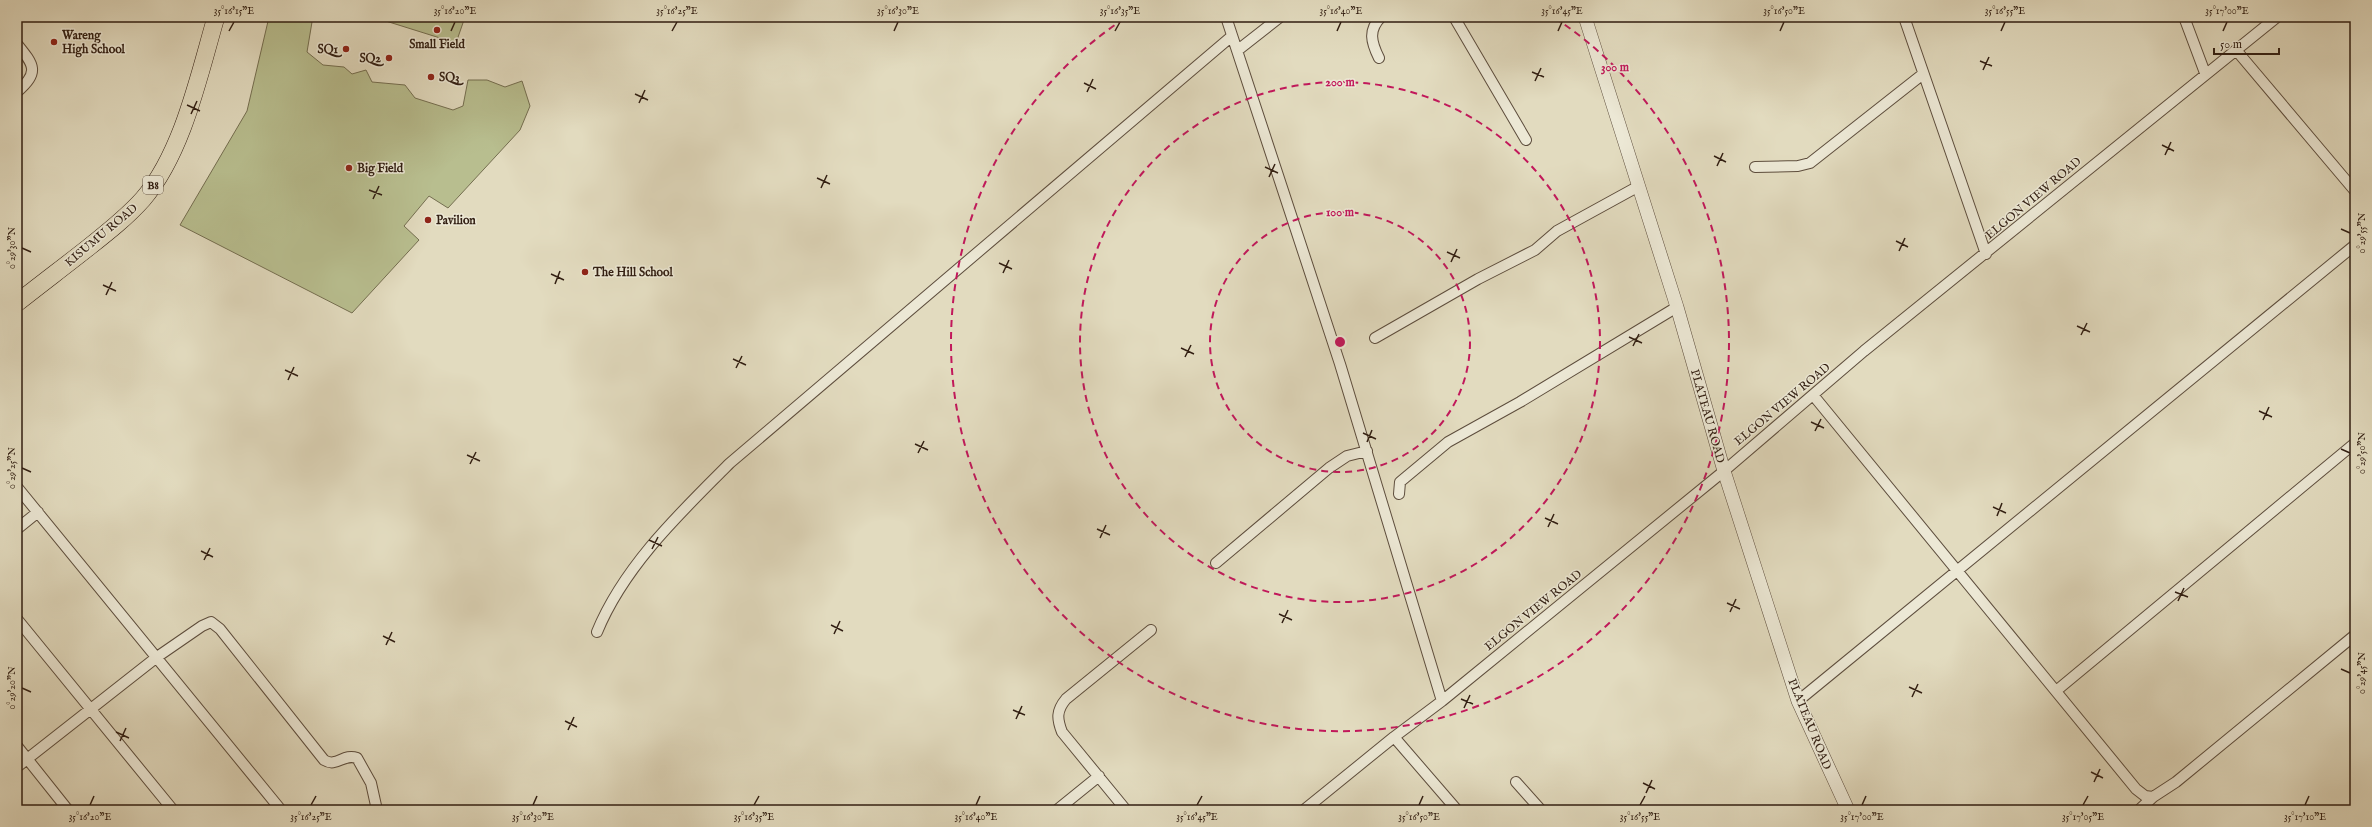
<svg xmlns="http://www.w3.org/2000/svg" width="2372" height="827" viewBox="0 0 2372 827" font-family="'IM FELL English',serif">
<style>
.pitch{fill:#b8be8f;stroke:#746e50}
.lines{fill:none;stroke-linecap:round;stroke-linejoin:round}
.minor-casing{stroke:#5d4d3d;stroke-width:12}
.tertiary-casing{stroke:#5d4d3d;stroke-width:14}
.trunk-casing{stroke:#311e12;stroke-width:18}
.minor{stroke:#ece8d5;stroke-width:10}
.tertiary{stroke:#ece8d5;stroke-width:13}
.trunk{stroke:#e2dbbf;stroke-width:17}
.ticks{fill:none;stroke:#311e12;stroke-width:1.5}
.ring{fill:none;stroke:#c2185b;stroke-width:2;stroke-dasharray:7 5}
.poi-dot{fill:#8f2418;stroke:#ece8d5;stroke-width:1.5}
.labels{text-anchor:middle;stroke-width:3;stroke-linejoin:round;paint-order:stroke}
.shield{fill:#ece8d5;stroke:#695b4c;stroke-width:1}
.shield-label{font-size:11px;font-weight:bold;fill:#311e12}
.poi-label{font-size:12px;font-weight:bold;fill:#311e12;stroke:#ece8d5;text-anchor:start}
.street-label{font-size:12px;fill:#311e12;stroke:#ece8d5}
.centre{fill:#c2185b;stroke:#ece8d5;stroke-width:2}
.ring-label{font-size:12px;text-anchor:middle;font-weight:bold;fill:#c2185b;stroke:#ece8d5;stroke-width:3;stroke-linejoin:round;paint-order:stroke}
.neatline{fill:none;stroke:#311e12;stroke-width:1.5}
.ticks-label{font-size:10px;text-anchor:middle;fill:#311e12}
</style>
<rect width="100%" height="100%" fill="#e2dbbf"/>
<filter id="stains"><feTurbulence type="fractalNoise" baseFrequency=".005" numOctaves="4"/><feColorMatrix values="0 0 0 0 .2 0 0 0 0 .09 0 0 0 0 .02 0 0 0 .5 -.17"/></filter>
<radialGradient id="worn" r=".72"><stop offset=".6" stop-color="#630" stop-opacity="0"/><stop offset="1" stop-color="#630" stop-opacity=".3"/></radialGradient>
<path class="pitch" d="M 269,17 L 299,17 L 312,22 L 307,52 L 323,65 L 344,67 L 352,74 L 366,70 L 372,82 L 405,85 L 415,98 L 453,110 L 463,106 L 468,80 L 487,80 L 505,87 L 522,81 L 530,106 L 520,130 L 448,208 L 429,196 L 404,226 L 419,240 L 352,313 L 180,225 L 247,111 Z
M 373,17 L 465,17 L 456,43 Z"/>
<g class="lines">
<defs>
<path id="minor" d="M 1226,17 L 1340,364 L 1442,701
M 1454,17 L 1526,140
M 1904,17 L 1986,254
M 2184,17 L 2205,73
M 17,44 C 34,65 40,72 17,92
M 1238,50 L 1280,17
M 2236,50 L 2355,191
M 1379,58 C 1371,42 1368,30 1381,17
M 1755,167 L 1798,166 L 1810,163 L 1923,74
M 1375,338 L 1478,279 L 1535,250 L 1557,231 L 1639,186
M 1813,395 L 2136,789 L 2145,796 L 2153,797
M 17,487 L 281,810
M 1399,494 L 1400,482 L 1448,442 L 1520,402 L 1677,307
M 17,529 L 38,512
M 1216,563 L 1329,468 L 1347,456 L 1367,451
M 17,619 L 173,810
M 597,632 C 624,566 680,513 730,463 L 1232,36
M 2056,691 L 2355,443
M 1798,701 L 2355,245
M 1394,737 L 1457,810
M 17,746 L 68,810
M 17,767 L 157,657 L 202,626 L 211,622 L 220,629 L 324,760 C 337,768 343,753 357,758 L 371,783 L 377,810
M 1516,782 L 1541,810
M 1057,810 L 1099,776
M 1126,810 L 1062,732 C 1057,719 1056,711 1066,699 L 1151,630
M 1304,810 L 1394,737 L 1442,701 L 1724,471 L 1864,351 L 2277,17
M 2139,810 L 2153,797 L 2176,782 L 2355,635"/>
<path id="tertiary" d="M 1585,17 L 1677,307 L 1724,471 L 1798,701 L 1848,810"/>
<path id="trunk" d="M 17,303 C 41,284 65,266 89,247 C 108,232 127,217 143,199 C 183,152 199,75 216,17"/>
</defs>
<use href="#minor" class="minor-casing"/>
<use href="#tertiary" class="tertiary-casing"/>
<use href="#trunk" class="trunk-casing"/>
<use href="#minor" class="minor"/>
<use href="#tertiary" class="tertiary"/>
<use href="#trunk" class="trunk"/>
</g>
<path class="ticks" d="M 229,31 L 234,22M 451,31 L 455,22M 672,31 L 677,22M 894,31 L 898,22M 1115,31 L 1120,22M 1337,31 L 1341,22M 1558,31 L 1562,22M 1780,31 L 1784,22M 2001,31 L 2005,22M 2223,31 L 2227,22M 1980,61 L 1992,66M 1983,70 L 1989,57M 1532,72 L 1544,77M 1535,81 L 1541,68M 1084,83 L 1096,89M 1087,92 L 1093,79M 635,94 L 648,100M 639,103 L 645,90M 187,105 L 200,111M 191,114 L 197,101M 2162,145 L 2174,151M 2165,155 L 2171,142M 1714,156 L 1726,162M 1717,166 L 1723,153M 1265,167 L 1278,173M 1269,177 L 1275,164M 817,178 L 830,184M 821,188 L 827,175M 369,190 L 382,195M 373,199 L 379,186M 2341,229 L 2350,233M 1896,241 L 1908,247M 22,248 L 31,252M 1899,251 L 1905,238M 1447,252 L 1460,258M 1451,262 L 1457,249M 999,263 L 1012,269M 1003,273 L 1009,260M 551,274 L 564,280M 555,284 L 560,271M 103,285 L 116,291M 106,295 L 112,282M 2077,326 L 2090,332M 2081,335 L 2087,323M 1629,337 L 1642,343M 1633,346 L 1639,334M 1181,348 L 1194,354M 1185,357 L 1191,345M 733,359 L 746,365M 736,368 L 742,356M 285,370 L 298,376M 288,380 L 294,367M 2259,411 L 2272,417M 2263,420 L 2269,407M 1811,422 L 1824,428M 1815,431 L 1821,419M 1363,433 L 1376,439M 1367,442 L 1372,430M 915,444 L 928,450M 2341,449 L 2350,453M 918,453 L 924,441M 467,455 L 480,461M 470,464 L 476,452M 22,468 L 31,472M 1993,507 L 2006,513M 1997,516 L 2002,503M 1545,518 L 1558,524M 1548,527 L 1554,514M 1097,529 L 1110,535M 1100,538 L 1106,525M 649,540 L 662,546M 652,549 L 658,537M 201,551 L 213,557M 204,560 L 210,548M 2175,592 L 2188,597M 2178,601 L 2184,588M 1727,603 L 1740,609M 1730,612 L 1736,599M 1279,614 L 1292,620M 1282,623 L 1288,610M 831,625 L 843,631M 834,634 L 840,621M 383,636 L 395,642M 386,645 L 392,632M 2341,669 L 2350,673M 1909,687 L 1922,693M 22,688 L 31,692M 1912,697 L 1918,684M 1461,699 L 1473,704M 1464,708 L 1470,695M 1013,710 L 1025,715M 1016,719 L 1022,706M 565,721 L 577,727M 568,730 L 574,717M 116,732 L 129,738M 120,741 L 126,728M 2091,772 L 2103,778M 2094,782 L 2100,769M 1643,783 L 1655,789M 1646,793 L 1652,780M 90,805 L 94,796M 311,805 L 316,796M 533,805 L 537,796M 754,805 L 759,796M 976,805 L 980,796M 1197,805 L 1202,796M 1419,805 L 1423,796M 1640,805 L 1645,796M 1862,805 L 1866,796M 2083,805 L 2088,796M 2305,805 L 2309,796"/>
<g class="ring">
<circle cx="1340" cy="342" r="130"/>
<circle cx="1340" cy="342" r="260"/>
<path d="M1555 18A389 389 0 1 1 1125 18"/>
</g>
<g class="poi-dot">
<circle cx="437" cy="30" r="4"/>
<circle cx="54" cy="42" r="4"/>
<circle cx="346" cy="49" r="4"/>
<circle cx="389" cy="58" r="4"/>
<circle cx="431" cy="77" r="4"/>
<circle cx="349" cy="168" r="4"/>
<circle cx="428" cy="220" r="4"/>
<circle cx="585" cy="272" r="4"/>
</g>
<g class="labels">
<rect class="shield" x="143" y="176" width="20" height="18" rx="3"/>
<g class="shield-label">
<text x="153" y="189">B8</text>
</g>
<g class="poi-label">
<text x="62" y="39">Wareng<tspan x="62" dy="14">High School</tspan></text>
<text x="437" y="48" text-anchor="middle">Small Field</text>
<text x="338" y="53" text-anchor="end">SQ1</text>
<text x="381" y="62" text-anchor="end">SQ2</text>
<text x="439" y="81">SQ3</text>
<text x="357" y="172">Big Field</text>
<text x="436" y="224">Pavilion</text>
<text x="593" y="276">The Hill School</text>
</g>
<g class="street-label">
<text transform="translate(2033 198) rotate(-40)" y="4">ELGON VIEW ROAD</text>
<text transform="translate(101 235) rotate(-40)" y="4">KISUMU ROAD</text>
<text transform="translate(1782 404) rotate(-40)" y="4">ELGON VIEW ROAD</text>
<text transform="translate(1708 416) rotate(74)" y="4">PLATEAU ROAD</text>
<text transform="translate(1533 610) rotate(-39)" y="4">ELGON VIEW ROAD</text>
<text transform="translate(1810 724) rotate(68)" y="4">PLATEAU ROAD</text>
</g>
</g>
<circle cx="1340" cy="342" r="6" class="centre"/>
<g class="ring-label">
<text x="1615" y="71">300 m</text>
<text x="1340" y="86">200 m</text>
<text x="1340" y="216">100 m</text>
</g>
<rect width="2372" height="827" fill="none" stroke="#e2dbbf" stroke-width="44"/>
<path d="M2214 48v6h65v-6" fill="none" stroke="#311e12" stroke-width="2"/>
<text x="2220" y="48" font-size="12" fill="#311e12" stroke="#ece8d5" stroke-width="3" paint-order="stroke">50 m</text>
<rect x="22" y="22" width="2328" height="783" class="neatline"/>
<g class="ticks-label">
<text x="234" y="14">35°16'15"E</text>
<text x="455" y="14">35°16'20"E</text>
<text x="677" y="14">35°16'25"E</text>
<text x="898" y="14">35°16'30"E</text>
<text x="1120" y="14">35°16'35"E</text>
<text x="1341" y="14">35°16'40"E</text>
<text x="1562" y="14">35°16'45"E</text>
<text x="1784" y="14">35°16'50"E</text>
<text x="2005" y="14">35°16'55"E</text>
<text x="2227" y="14">35°17'00"E</text>
<text transform="translate(2361 233) rotate(-90)" y="4">0°29'55"N</text>
<text transform="translate(11 248) rotate(-90)" y="4">0°29'30"N</text>
<text transform="translate(2361 453) rotate(-90)" y="4">0°29'50"N</text>
<text transform="translate(11 468) rotate(-90)" y="4">0°29'25"N</text>
<text transform="translate(2361 673) rotate(-90)" y="4">0°29'45"N</text>
<text transform="translate(11 688) rotate(-90)" y="4">0°29'20"N</text>
<text x="90" y="820">35°16'20"E</text>
<text x="311" y="820">35°16'25"E</text>
<text x="533" y="820">35°16'30"E</text>
<text x="754" y="820">35°16'35"E</text>
<text x="976" y="820">35°16'40"E</text>
<text x="1197" y="820">35°16'45"E</text>
<text x="1419" y="820">35°16'50"E</text>
<text x="1640" y="820">35°16'55"E</text>
<text x="1862" y="820">35°17'00"E</text>
<text x="2083" y="820">35°17'05"E</text>
<text x="2305" y="820">35°17'10"E</text>
</g>
<rect width="100%" height="100%" filter="url(#stains)"/>
<rect width="100%" height="100%" fill="url(#worn)"/>
</svg>
